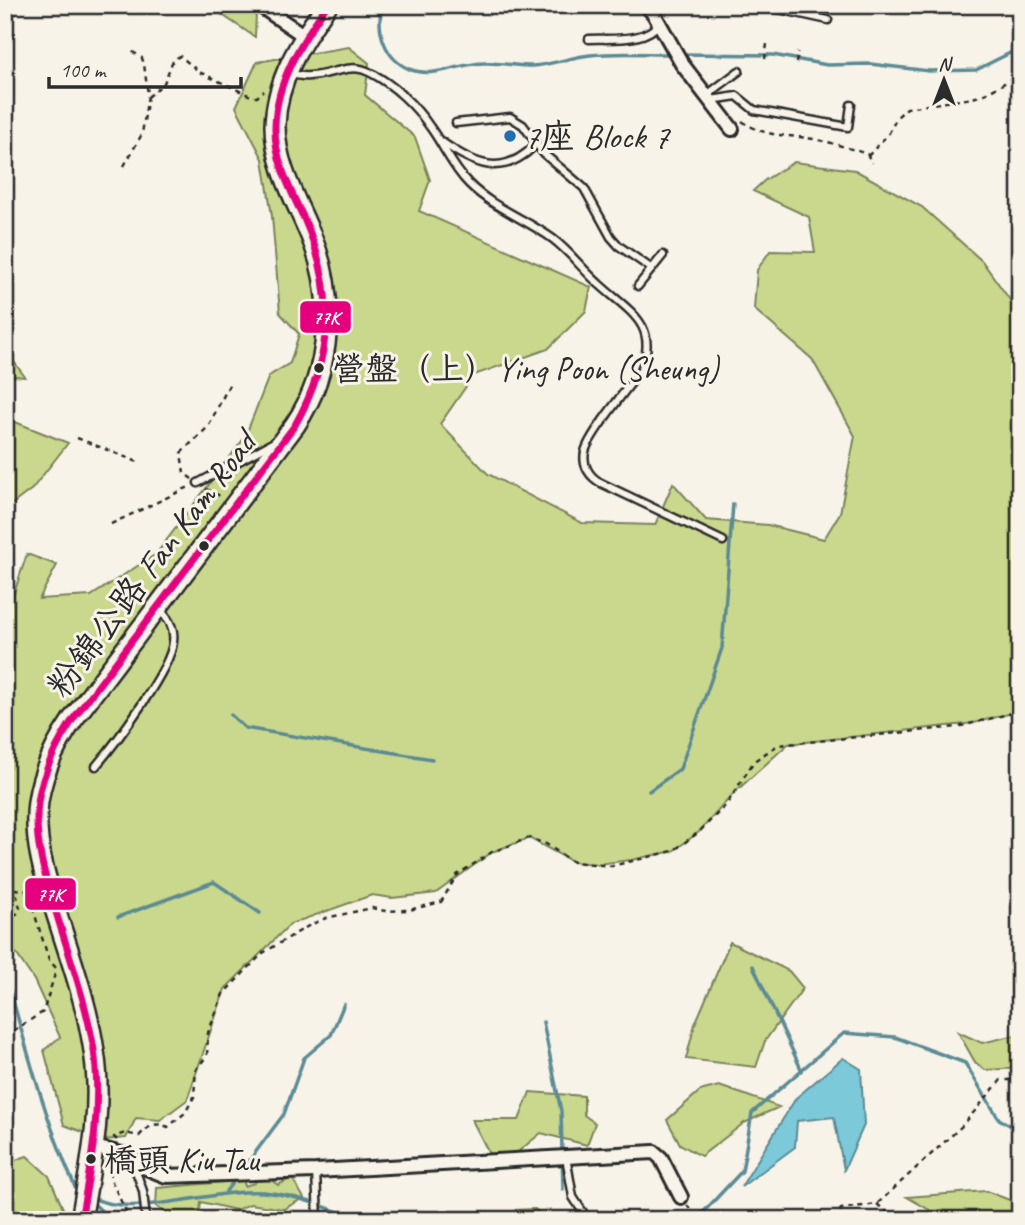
<svg xmlns="http://www.w3.org/2000/svg" width="1025" height="1225" viewBox="0 0 1025 1225" font-family="Caveat,'LXGW WenKai TC',sans-serif">
<style>
.green{fill:#c9d88c;stroke:#7a825c;stroke-width:2}
.water{fill:#7cc9da;stroke:#5c8a94;stroke-width:2}
.lines{fill:none;stroke-linecap:round;stroke-linejoin:round}
.stream{stroke:#5c8a94;stroke-width:3.5}
.lane-casing{stroke:#2b2b2b;stroke-width:11}
.street-casing{stroke:#2b2b2b;stroke-width:18}
.secondary-casing{stroke:#2b2b2b;stroke-width:24}
.path{stroke:#2b2b2b;stroke-width:2.5;stroke-dasharray:5 5;stroke-linecap:butt}
.lane{stroke:#f7f3e8;stroke-width:6}
.street{stroke:#f7f3e8;stroke-width:12}
.secondary{stroke:#f7f3e8;stroke-width:19}
.bus-1-casing{stroke:#f7f3e8;stroke-width:12}
.bus-1{stroke:#e5007d;stroke-width:7}
.poi-dot{fill:#1f6fb2;stroke:#f7f3e8;stroke-width:2.5}
.bus-dot{fill:#2b2b2b;stroke:#f7f3e8;stroke-width:2.5}
.labels{text-anchor:middle;stroke-width:6;stroke-linejoin:round;paint-order:stroke}
.bus-label{font-size:33px;fill:#2b2b2b;stroke:#f7f3e8;text-anchor:start}
.poi-label{font-size:35px;fill:#2b2b2b;stroke:#f7f3e8;text-anchor:start}
.street-label{font-size:35px;fill:#2b2b2b;stroke:#f7f3e8}
.line-badge{stroke:#f7f3e8;stroke-width:2.5}
.badge-label{font-size:19px;text-anchor:middle;font-weight:bold;fill:#fff}
</style>
<rect width="100%" height="100%" fill="#f7f3e8"/>
<filter id="ink" filterUnits="userSpaceOnUse"><feTurbulence type="fractalNoise" baseFrequency=".0143" numOctaves="2"/><feDisplacementMap in="SourceGraphic" scale="14" xChannelSelector="R" yChannelSelector="G"/><feConvolveMatrix kernelMatrix="1 2 1 2 8 2 1 2 1" color-interpolation-filters="sRGB"/></filter>
<g filter="url(#ink)">
<path class="green" d="M 224,5 L 245,5 L 256,13 L 255,37 L 221,14 Z
M 349,47 L 369,63 L 365,95 L 415,137 L 430,180 L 419,211 L 591,287 L 586,311 L 548,349 L 474,375 L 440,424 L 488,474 L 582,523 L 655,525 L 673,483 L 706,520 L 768,525 L 824,539 L 840,513 L 855,436 L 812,359 L 754,309 L 757,270 L 770,251 L 815,252 L 809,217 L 753,191 L 765,180 L 794,162 L 855,170 L 922,207 L 982,261 L 1020,314 L 1020,713 L 1012,713 L 974,723 L 788,744 L 734,793 L 699,832 L 673,851 L 631,860 L 597,864 L 573,862 L 529,838 L 492,852 L 436,893 L 392,898 L 372,895 L 290,924 L 225,989 L 187,1100 L 160,1120 L 136,1118 L 126,1138 L 104,1140 L 64,1125 L 44,1050 L 60,1037 L 34,980 L 5,937 L 5,620 L 27,554 L 57,565 L 39,599 L 91,596 L 156,554 L 245,437 L 269,376 L 290,363 L 299,334 L 280,313 L 272,216 L 263,159 L 236,107 L 257,62 Z
M 5,358 L 12,359 L 25,377 L 5,375 Z
M 5,418 L 68,443 L 32,489 L 11,505 L 5,526 Z
M 730,942 L 789,971 L 803,988 L 765,1041 L 756,1067 L 686,1059 L 695,1024 Z
M 958,1032 L 982,1043 L 1020,1034 L 1020,1068 L 985,1070 L 975,1062 Z
M 719,1086 L 779,1107 L 744,1123 L 701,1156 L 680,1144 L 667,1120 L 700,1091 Z
M 530,1092 L 584,1096 L 584,1115 L 595,1123 L 587,1145 L 541,1133 L 497,1169 L 472,1120 L 519,1120 Z
M 5,1146 L 10,1162 L 27,1156 L 49,1176 L 68,1220 L 5,1220 Z
M 246,1168 L 244,1186 L 255,1183 L 257,1169 L 278,1185 L 292,1178 L 304,1198 L 284,1209 L 250,1204 L 236,1210 L 201,1202 L 199,1220 L 174,1220 L 156,1206 L 157,1188 L 224,1182 Z
M 986,1191 L 1020,1204 L 1020,1220 L 947,1220 L 907,1197 Z
M 535,1209 L 546,1220 L 523,1220 L 516,1210 Z"/>
<path class="water" d="M 843,1058 L 861,1069 L 864,1125 L 844,1170 L 834,1117 L 797,1121 L 795,1147 L 741,1187 L 796,1098 Z"/>
<g class="lines">
<path class="stream" d="M 382,5 C 376,30 384,58 409,69 C 435,79 457,64 483,63 C 499,62 516,66 532,66 C 552,65 570,57 590,55 C 616,52 644,54 671,54
M 679,54 L 773,55 L 827,65 L 870,64 L 929,71 L 976,70 L 1020,48
M 231,715 L 245,728 L 432,759
M 649,791 L 680,769 L 722,648 L 733,504
M 118,917 L 214,882 L 260,913
M 753,966 L 802,1071
M 5,971 C 25,1044 44,1117 75,1187 L 79,1190
M 543,1022 L 561,1111 L 563,1189
M 243,1169 L 284,1114 L 304,1058 L 331,1035 L 344,1004
M 226,1191 L 236,1178
M 92,1197 C 130,1220 216,1188 264,1192 C 296,1195 327,1207 357,1220
M 92,1202 L 111,1220
M 696,1220 L 742,1171 L 752,1113 L 844,1033 L 895,1037 L 965,1063 L 999,1119 L 1020,1131"/>
<defs>
<path id="lane" d="M 760,5 L 828,20
M 589,39 C 610,38 646,43 659,23
M 288,73 C 295,75 302,77 309,76 C 332,76 349,61 371,73 C 393,84 416,106 430,127 C 444,146 452,167 469,184 C 493,208 526,219 553,239 C 570,252 583,270 599,284 C 628,311 660,324 641,370 C 629,386 588,436 585,452 C 582,466 590,477 601,483 L 723,541
M 707,95 L 739,71
M 711,100 L 737,96 L 754,110 L 848,127 L 851,105
M 456,123 L 510,117 L 523,125 L 544,154 L 584,188 L 611,237 L 619,246 L 652,269
M 439,140 C 474,165 503,179 536,144
M 638,286 L 663,255
M 198,483 L 274,442
M 96,766 C 115,744 171,669 173,642 C 175,628 169,618 159,609
M 566,1157 L 573,1197 L 588,1220
M 133,1163 L 143,1191 L 146,1220
M 316,1171 L 318,1220"/>
<path id="street" d="M 259,5 L 306,37
M 646,5 L 654,14 L 682,64 L 732,129
M 95,1147 L 125,1155 L 141,1166 L 166,1176 L 316,1171 L 654,1152 L 661,1158 L 681,1197"/>
<path id="secondary" d="M 81,1220 C 91,1163 103,1108 94,1051 C 87,1003 70,957 56,912 C 45,876 33,840 38,802 C 42,772 56,744 73,719 L 295,425 C 332,370 336,296 311,236 C 296,200 275,165 275,126 C 276,80 301,41 327,5"/>
</defs>
<use href="#lane" class="lane-casing"/>
<use href="#street" class="street-casing"/>
<use href="#secondary" class="secondary-casing"/>
<path class="path" d="M 765,59 L 767,44
M 796,63 L 798,52
M 148,97 L 164,83 L 173,60 L 180,56 L 201,73 L 253,97 L 257,97 L 264,91
M 742,121 C 770,140 787,133 818,140 C 834,143 851,149 867,154 L 872,163
M 868,156 L 889,133 L 897,117 L 907,108 L 973,98 L 987,93 L 1020,74
M 124,166 L 142,134 L 148,95 L 144,64 L 142,58 L 130,50
M 77,438 L 138,462
M 192,479 L 184,473 L 181,453 L 208,427 L 231,381
M 206,489 L 222,497
M 111,524 L 189,487
M 5,921 L 18,913 L 20,908 L 15,889 L 25,890 L 30,899 L 49,960 L 57,969
M 5,1036 L 43,1012 L 55,974 L 60,973
M 117,1140 L 114,1137 L 125,1133 L 139,1136 C 149,1126 154,1121 168,1127 L 185,1113 L 194,1097 L 196,1069 L 207,1056 L 208,1033 L 223,994 L 263,953 L 310,925 L 326,918 L 372,908 L 385,911 L 409,910 L 441,902 L 457,875 L 492,852 L 529,838 L 546,844 L 573,862 L 612,866 L 673,851 L 699,832 L 727,804 L 754,761 L 778,745 L 958,727 L 1012,713 L 1020,713
M 110,1171 L 111,1180 L 130,1220
M 877,1204 L 896,1220
M 687,1205 L 697,1220
M 710,1220 L 717,1215 L 720,1220
M 835,1220 L 841,1209 L 877,1204 L 963,1125 L 1001,1080 L 1020,1080"/>
<use href="#lane" class="lane"/>
<use href="#street" class="street"/>
<use href="#secondary" class="secondary"/>
<defs>
<path id="bus-1" d="M 81,1220 C 91,1164 102,1107 94,1050 C 87,1006 72,964 59,922 C 47,883 33,843 38,802 C 42,772 57,744 73,719 L 295,425 C 333,358 336,292 305,221 C 291,191 274,160 275,126 C 276,80 302,41 327,5"/>
</defs>
<use href="#bus-1" class="bus-1-casing"/>
<use href="#bus-1" class="bus-1"/>
</g>
</g>
<circle class="poi-dot" cx="510" cy="136" r="7"/>
<g class="bus-dot">
<circle cx="319" cy="368" r="6"/>
<circle cx="204" cy="546" r="6"/>
<circle cx="91" cy="1159" r="6"/>
</g>
<g class="labels">
<g class="bus-label">
<text x="332" y="380">營盤（上）Ying Poon (Sheung)</text>
<text x="104" y="1171">橋頭 Kiu Tau</text>
</g>
<g class="poi-label">
<text x="524" y="148">7座 Block 7</text>
</g>
<g class="street-label">
<text transform="translate(151 564) rotate(-53)" y="12">粉錦公路 Fan Kam Road</text>
</g>
</g>
<g class="line-badge">
<rect x="299" y="300" width="53" height="34" rx="7" fill="#e5007d"/>
<rect x="24" y="877" width="53" height="34" rx="7" fill="#e5007d"/>
</g>
<g class="badge-label">
<text x="326" y="324">77K</text>
<text x="50" y="901">77K</text>
</g>
<rect width="1025" height="1225" fill="none" stroke="#f7f3e8" stroke-width="28"/>
<rect x="14" y="14" width="997" height="1197" fill="none" stroke="#2b2b2b" stroke-width="2.5" filter="url(#ink)"/>
<g transform="translate(944 80)" stroke="#f7f3e8" stroke-width="5" paint-order="stroke">
<path d="M0-5L12 26L0 18L-12 26Z" fill="#2b2b2b"/>
<text y="-10" font-size="19" font-weight="bold" text-anchor="middle" fill="#2b2b2b">N</text>
</g>
<path d="M49 77v10h192v-10" fill="none" stroke="#2b2b2b" stroke-width="3.5"/>
<text x="60" y="77" font-size="21" fill="#2b2b2b" stroke="#f7f3e8" stroke-width="5" paint-order="stroke">100 m</text>
</svg>
